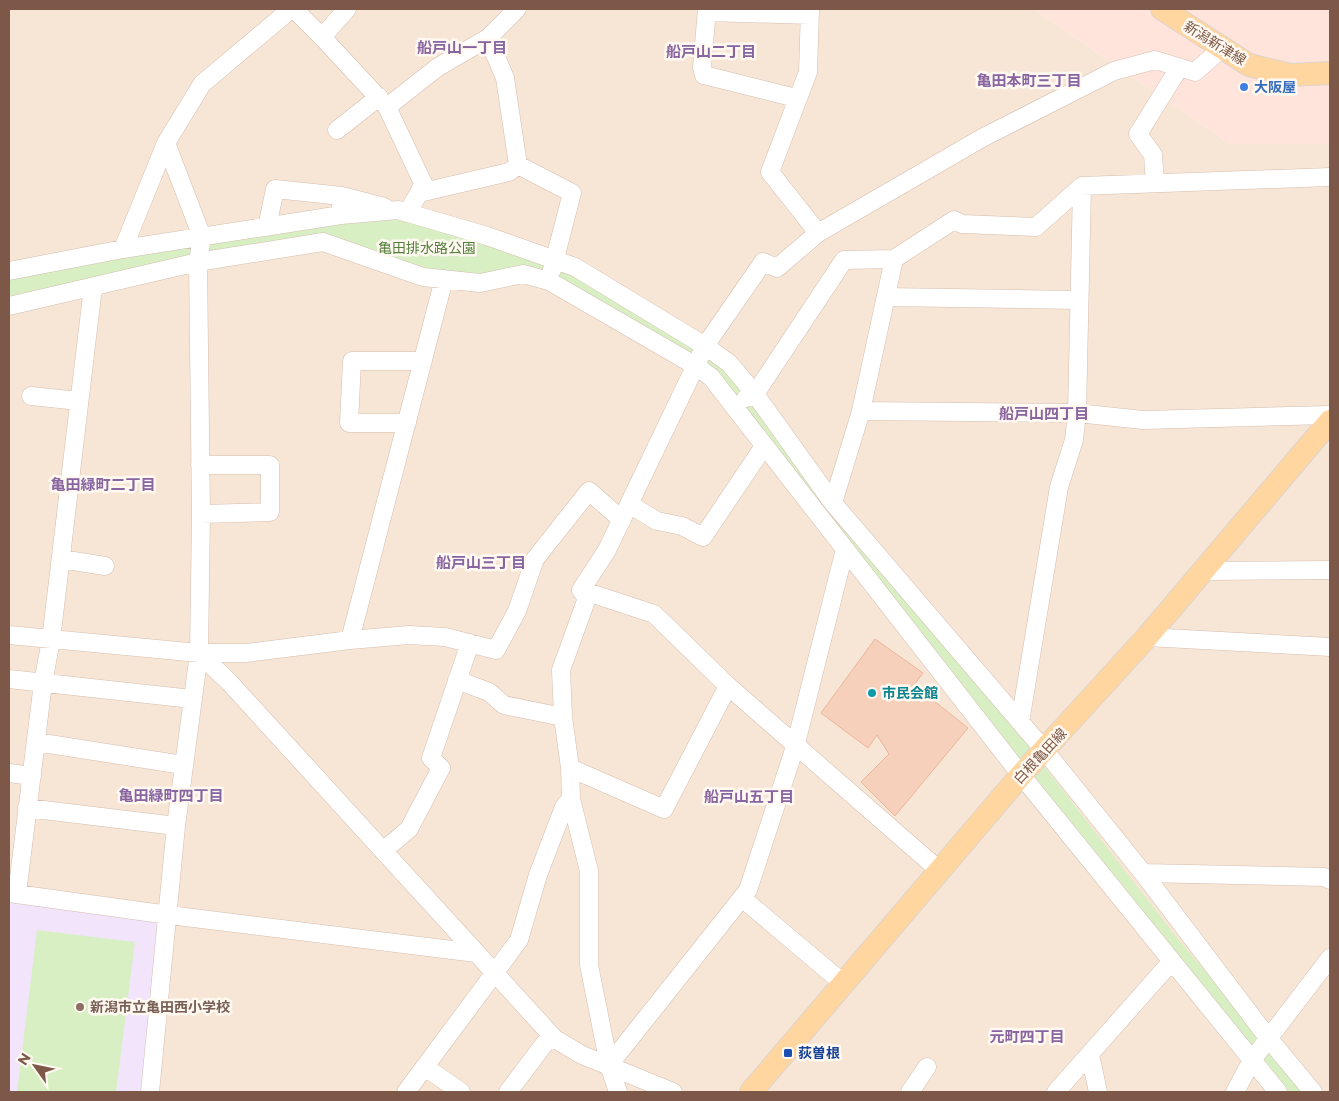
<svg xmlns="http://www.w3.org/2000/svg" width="1339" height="1101" viewBox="0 0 1339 1101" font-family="Montserrat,'Noto Sans JP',sans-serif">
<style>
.residential{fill:#f7e6d5}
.commercial{fill:#ffe4dc}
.education{fill:#f2e4fb}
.green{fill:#d8efc4}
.building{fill:#f7d0bc;stroke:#ecb59a}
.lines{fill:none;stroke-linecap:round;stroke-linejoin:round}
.minor-casing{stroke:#d5bdae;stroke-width:19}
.major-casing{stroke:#ddd4cf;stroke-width:24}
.minor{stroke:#fff;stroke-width:18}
.major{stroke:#ffd69f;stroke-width:22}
.shop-dot{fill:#3f7fe0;stroke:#fff9f1;stroke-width:2}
.culture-dot{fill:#0f9aa8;stroke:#fff9f1;stroke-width:2}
.education-dot{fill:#8d6e63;stroke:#fff9f1;stroke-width:2}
.transit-dot{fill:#1a4fb4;stroke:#fff9f1;stroke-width:2}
.labels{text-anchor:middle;stroke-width:5;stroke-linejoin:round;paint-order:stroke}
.street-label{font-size:14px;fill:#7d5848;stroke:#fff9f1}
.shop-label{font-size:14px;font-weight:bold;fill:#366cbe;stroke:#fff9f1;text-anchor:start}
.park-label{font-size:14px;fill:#527e3c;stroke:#fff9f1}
.culture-label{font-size:14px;font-weight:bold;fill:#0d838f;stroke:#fff9f1;text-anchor:start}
.education-label{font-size:14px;font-weight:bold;fill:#785e54;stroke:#fff9f1;text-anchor:start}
.transit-label{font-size:14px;font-weight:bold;fill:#164399;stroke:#fff9f1;text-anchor:start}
.neighbourhood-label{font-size:15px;font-weight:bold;fill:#8864a0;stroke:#fff9f1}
</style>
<rect width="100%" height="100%" fill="#fff5e8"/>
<path class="residential" d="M 9,9 L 1033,9 L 1230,144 L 1330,144 L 1330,1092 L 9,1092 Z"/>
<path class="commercial" d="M 1033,9 L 1330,9 L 1330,144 L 1230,144 Z"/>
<path class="education" d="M 9,898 L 162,921 L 142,1092 L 9,1092 Z"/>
<path class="green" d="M 407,218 L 572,273 L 697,348 L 692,355 L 551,274 L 478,279 L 425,272 L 330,235 L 9,305 L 9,277 L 346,219 Z
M 702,355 L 725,368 L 826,504 L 1027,744 L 1173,933 L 1307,1092 L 1286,1092 L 1129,901 L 1130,894 L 1111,871 L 1104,870 L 704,363 Z
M 37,930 L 135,942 L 116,1092 L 17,1092 Z"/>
<path class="building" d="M 875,639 L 923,673 L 914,685 L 968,728 L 895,816 L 861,782 L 889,754 L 877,735 L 868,748 L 821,713 Z"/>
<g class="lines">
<defs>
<path id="minor" d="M 294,9 L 322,37 L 347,9
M 707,9 L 702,67 L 704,75 L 796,98
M 810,9 L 808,72 L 770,172 L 818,233
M 707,12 L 810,15
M 322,37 L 387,107 L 423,183 L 419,193
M 488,38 L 505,78 L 518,165
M 387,107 L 438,67 L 488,38 L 517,9
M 337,130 L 379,97
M 1155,183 L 1153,155 L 1138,134 L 1179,68
M 341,207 L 342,196 L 384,207
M 407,213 L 419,193 L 509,172 L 518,165 L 572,193 L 552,270
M 267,227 L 275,189 L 342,196
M 123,249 L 166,143 L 202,84 L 291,9
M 9,271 L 123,249 L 341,215 L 398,210 L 487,236 L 575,267 L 705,346 L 729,363 L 755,394 L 833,503 L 1045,751 L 1143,873 L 1269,1039 L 1313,1092
M 886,297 L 1079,300
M 9,306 L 198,262 L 323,242 L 423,277 L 480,283 L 523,274 L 549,281 L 696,366 L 711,377 L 1021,775 L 1278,1092
M 31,396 L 79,401
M 746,398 L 755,394 L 844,260 L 894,259 L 954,220 L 962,224 L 1036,227 L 1082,186 L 1330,177
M 861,411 L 1077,413 L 1143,420 L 1330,415
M 407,423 L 349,423 L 352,361 L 423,361
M 200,465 L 270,465 L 270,512 L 201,514
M 833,503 L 861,411 L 894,259
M 629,504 L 657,521 L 682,526 L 703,537 L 764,446
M 61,559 L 105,566
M 1203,571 L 1330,570
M 581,590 L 654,614 L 728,686
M 9,635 L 199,653 L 246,653 L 350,640 L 409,635 L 445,637 L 496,650 L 517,611 L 535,559 L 589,491 L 622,520
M 1147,637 L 1330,647
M 350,640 L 444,279
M 199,653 L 230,683 L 555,1039 L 582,1055 L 673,1092
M 9,679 L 192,699
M 457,680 L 489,692 L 504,705 L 563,717
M 1020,722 L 1059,487 L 1074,440 L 1077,413 L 1082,186
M 36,742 L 183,765
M 570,768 L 664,809 L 728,686 L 940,871
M 9,773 L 32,776
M 27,808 L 176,826
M 383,851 L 409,829 L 441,768 L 431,758 L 470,643
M 1143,873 L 1324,877 L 1330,880
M 9,893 L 169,915 L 476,953
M 17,894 L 43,683 L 51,640 L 93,287
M 742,898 L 844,984
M 1090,1054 L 1098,1092
M 609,1065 L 748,890 L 795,747 L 845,549
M 425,1067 L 461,1092
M 150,1092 L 176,826 L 199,653 L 201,514 L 198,262 L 202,237 L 166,143
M 406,1092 L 519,940 L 538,875 L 564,807 L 571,799
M 508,1092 L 551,1035
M 618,1092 L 609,1065 L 589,965 L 589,871 L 571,799 L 570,768 L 563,717 L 561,670 L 587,598 L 581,590 L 607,550 L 705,346 L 763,262 L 777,268 L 818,233 L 982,138 L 1114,71 L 1155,60 L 1195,72 L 1221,49
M 910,1092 L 927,1067
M 1056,1092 L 1172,961
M 1235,1092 L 1252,1060 L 1330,958"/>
<path id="major" d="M 1162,9 L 1249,65 L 1290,75 L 1330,73
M 751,1092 L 1021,775 L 1147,637 L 1330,421"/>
</defs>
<use href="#minor" class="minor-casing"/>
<use href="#major" class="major-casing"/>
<use href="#minor" class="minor"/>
<use href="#major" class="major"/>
</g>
<circle class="shop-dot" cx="1244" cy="87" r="5"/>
<circle class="culture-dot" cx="872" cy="693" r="5"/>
<circle class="education-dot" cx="80" cy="1007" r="5"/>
<rect class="transit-dot" x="783" y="1048" width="10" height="10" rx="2.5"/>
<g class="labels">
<g class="street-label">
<text transform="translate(1215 43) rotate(32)" y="5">新潟新津線</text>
<text transform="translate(1040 756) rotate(-47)" y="5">白根亀田線</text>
</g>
<g class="shop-label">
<text x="1254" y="92">大阪屋</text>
</g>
<g class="park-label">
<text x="427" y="253">亀田排水路公園</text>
</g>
<g class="culture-label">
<text x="882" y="698">市民会館</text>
</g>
<g class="education-label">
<text x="90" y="1012">新潟市立亀田西小学校</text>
</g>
<g class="transit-label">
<text x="798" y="1058">荻曽根</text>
</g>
<g class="neighbourhood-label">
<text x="462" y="53">船戸山一丁目</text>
<text x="711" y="57">船戸山二丁目</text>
<text x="1029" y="86">亀田本町三丁目</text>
<text x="1044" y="419">船戸山四丁目</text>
<text x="103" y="490">亀田緑町二丁目</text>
<text x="481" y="568">船戸山三丁目</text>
<text x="171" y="801">亀田緑町四丁目</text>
<text x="749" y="802">船戸山五丁目</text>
<text x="1027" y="1042">元町四丁目</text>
</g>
</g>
<rect width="1339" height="1101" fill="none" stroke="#7d5848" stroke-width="20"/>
<g transform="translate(35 1066) rotate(303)" stroke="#fff9f1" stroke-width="4" paint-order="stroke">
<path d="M0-4L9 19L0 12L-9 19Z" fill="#7d5848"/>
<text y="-8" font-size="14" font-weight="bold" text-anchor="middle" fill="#7d5848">N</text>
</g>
</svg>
